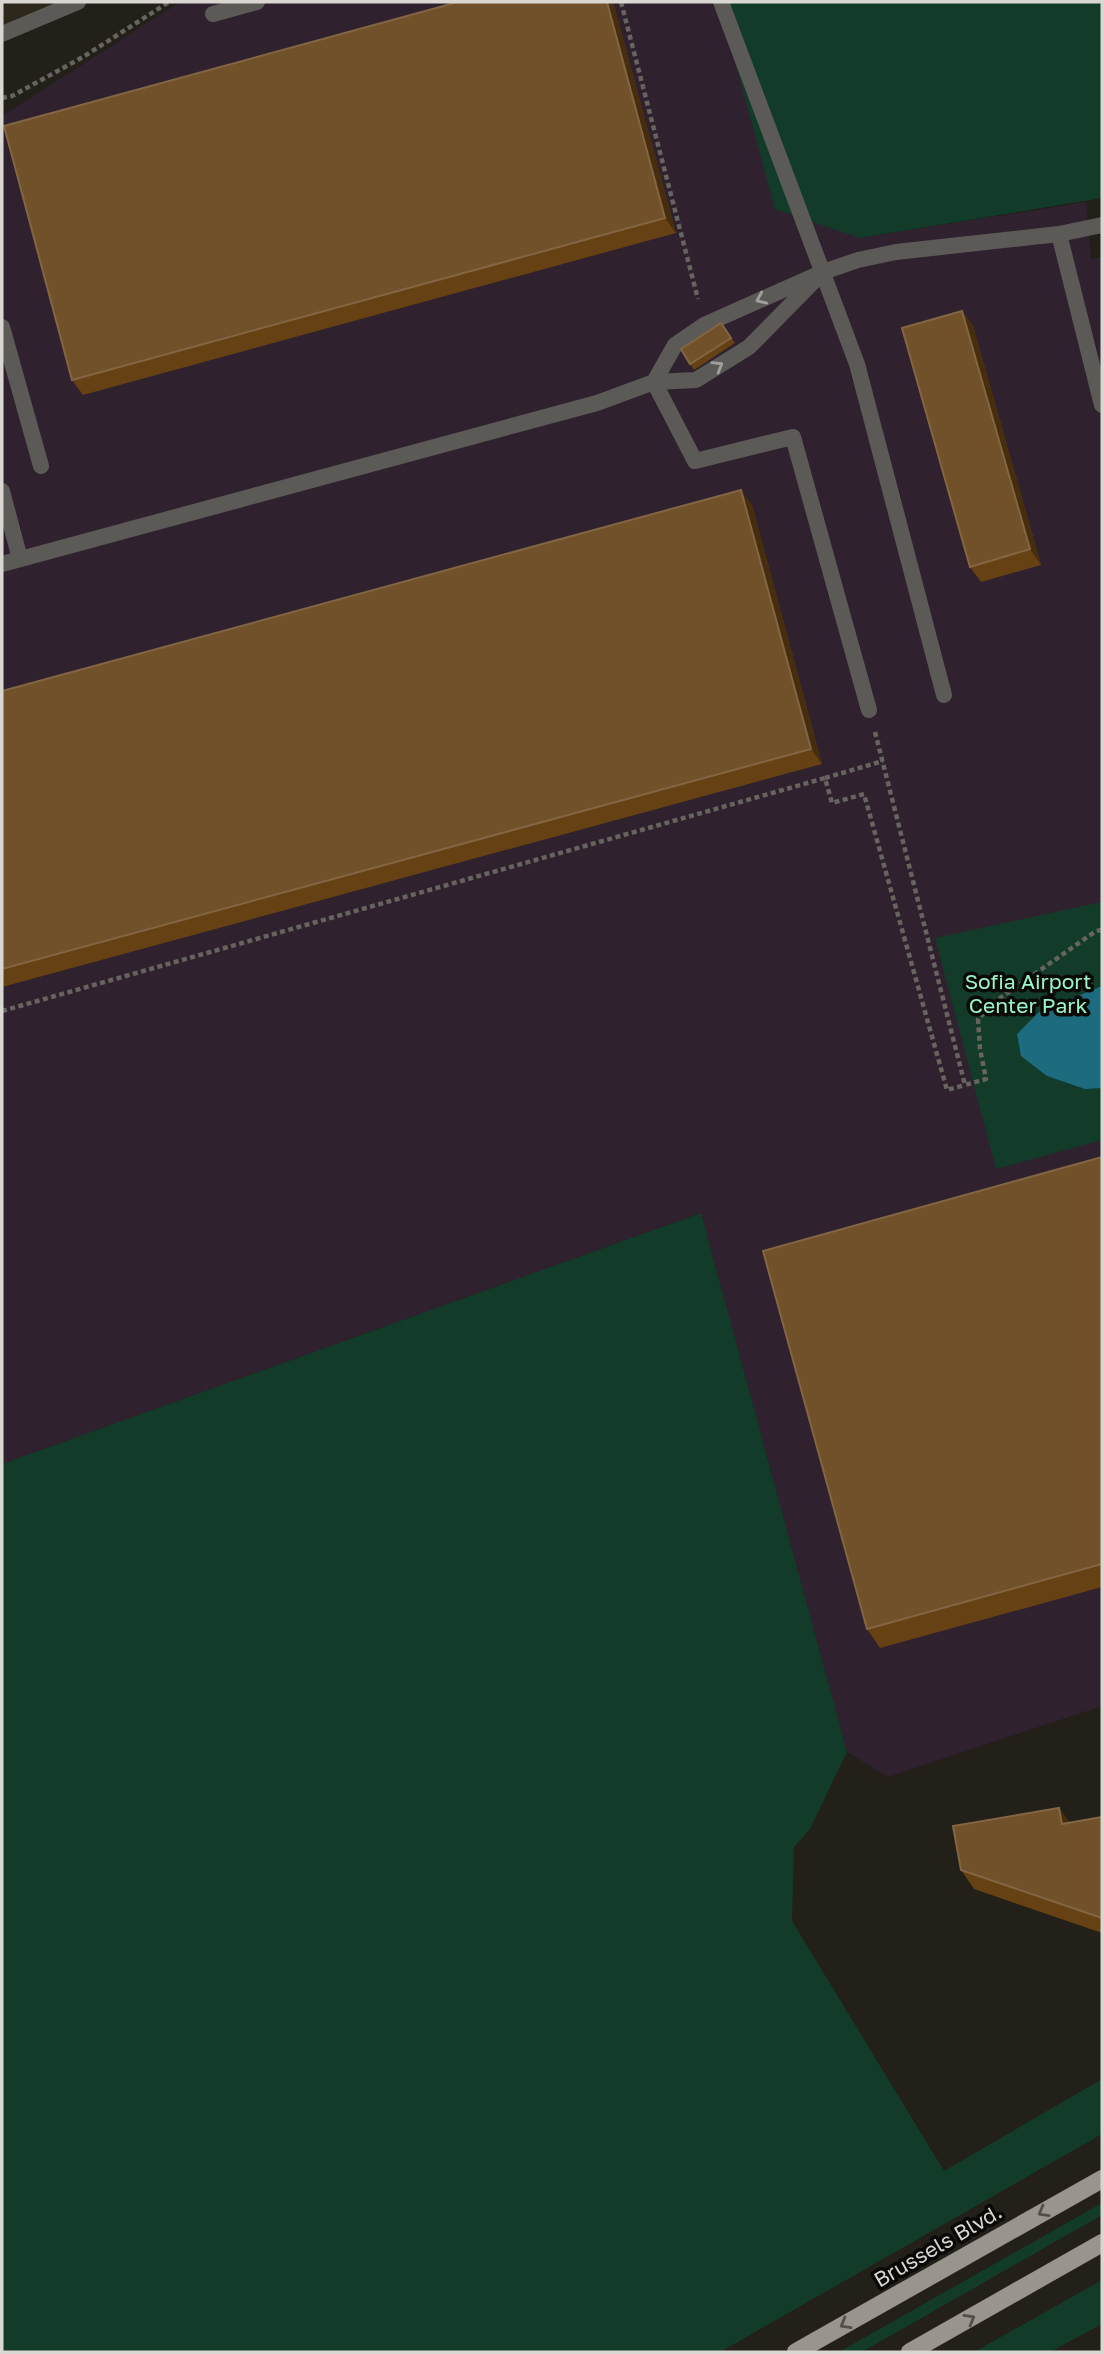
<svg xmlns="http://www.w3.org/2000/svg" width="1104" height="2354" viewBox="0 0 1104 2354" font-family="'Golos Text',sans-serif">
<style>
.commercial{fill:#2f222e}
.built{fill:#2e271c}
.green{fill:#123c29}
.water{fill:#1d6b7f}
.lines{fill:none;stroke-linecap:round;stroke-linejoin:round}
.path{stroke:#67645f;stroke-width:4.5;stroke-dasharray:5 3.5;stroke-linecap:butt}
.service{stroke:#5c5a57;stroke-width:16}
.primary{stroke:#99948e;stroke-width:18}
.wall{fill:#654114}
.shaded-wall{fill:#452d0e}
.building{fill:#715129;stroke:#826644;stroke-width:2}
.oneway{stroke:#a19f9b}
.oneway2{stroke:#524e4a}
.labels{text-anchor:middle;stroke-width:7;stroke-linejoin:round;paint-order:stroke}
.park-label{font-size:21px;fill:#9af5c7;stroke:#0b0907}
.street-label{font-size:21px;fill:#dad7d3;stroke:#0b0907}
</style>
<rect width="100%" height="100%" fill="#231f19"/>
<path class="commercial" d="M 180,2 L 719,2 L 860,238 L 1086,202 L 1091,259 L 1102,257 L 1102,1706 L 888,1777 L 847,1752 L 701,1213 L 2,1464 L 2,116 Z"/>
<path class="built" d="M 2,2 L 78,2 L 2,34 Z"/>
<path class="green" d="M 719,2 L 1102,2 L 1102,198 L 860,238 L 775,209 Z
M 1102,902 L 1102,1140 L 996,1169 L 935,938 Z
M 701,1213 L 847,1752 L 810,1829 L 794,1847 L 792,1921 L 944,2171 L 1102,2079 L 1102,2134 L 720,2352 L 2,2352 L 2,1464 Z
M 1102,2203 L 1102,2215 L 862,2352 L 839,2352 Z
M 1102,2280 L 1102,2324 L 1050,2352 L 974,2352 Z"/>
<path class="water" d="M 1102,986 L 1102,1088 L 1085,1089 L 1047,1076 L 1021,1056 L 1017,1034 L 1039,1012 Z"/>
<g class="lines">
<path class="path" d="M 621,2 L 698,299
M 2,98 L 12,96 L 83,57 L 169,2
M 875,732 L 965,1085 L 986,1079 L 980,1049 L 978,1019 L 996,1001 L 1096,931 L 1102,930
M 825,778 L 883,761
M 2,1011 L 825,778 L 832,803 L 864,794 L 947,1090 L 965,1085"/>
<path class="service" d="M 721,2 L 857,364 L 944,695
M 213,14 L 257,2
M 2,34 L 78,2
M 1059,234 L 1102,405
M 2,327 L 41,466
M 654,382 L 675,345 L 704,325 L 823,272 L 858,260 L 896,252 L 1059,234 L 1102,225
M 654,382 L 695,461 L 793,437 L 869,710
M 2,491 L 20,559
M 2,564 L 597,403 L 654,382 L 696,380 L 749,347 L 823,272"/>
<path class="primary" d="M 796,2352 L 1102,2179
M 910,2352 L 1102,2243"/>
</g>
<path class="wall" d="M 613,2 L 676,233 L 83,395 L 72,380 Z
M 962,311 L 973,326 L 1041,565 L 981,582 L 970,567 Z
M 721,323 L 735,343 L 694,370 L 681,349 Z
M 752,505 L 822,764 L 2,987 L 2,691 Z
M 1102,1157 L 1102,1587 L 880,1648 L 867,1629 Z
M 1059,1808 L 1070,1823 L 1102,1817 L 1102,1933 L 974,1889 L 961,1870 Z"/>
<path class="shaded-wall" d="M 607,2 L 613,2 L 676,233 L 665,218 Z
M 962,311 L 973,326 L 1041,565 L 1030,549 Z
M 741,490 L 752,505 L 822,764 L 811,749 Z
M 1059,1808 L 1073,1827 L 1062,1824 Z"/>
<path class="building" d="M 458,2 L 607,2 L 665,218 L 72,380 L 4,126 Z
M 962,311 L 1030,549 L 970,567 L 902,328 Z
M 721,323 L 731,338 L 690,364 L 681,349 Z
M 741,490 L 811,749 L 2,969 L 2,691 Z
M 1102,1157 L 1102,1564 L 867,1629 L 763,1251 Z
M 1059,1808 L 1062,1824 L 1102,1817 L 1102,1918 L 961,1870 L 953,1826 Z"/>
<defs><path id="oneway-chevron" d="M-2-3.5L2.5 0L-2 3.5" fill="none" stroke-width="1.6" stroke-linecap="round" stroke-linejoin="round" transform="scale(1.75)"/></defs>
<g class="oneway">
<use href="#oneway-chevron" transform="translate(761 299) rotate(156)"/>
<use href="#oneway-chevron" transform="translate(718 366) rotate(-31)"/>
</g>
<g class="oneway2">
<use href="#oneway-chevron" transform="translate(1043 2212) rotate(150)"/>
<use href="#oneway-chevron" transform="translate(970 2319) rotate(-30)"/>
<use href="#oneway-chevron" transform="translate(845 2324) rotate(150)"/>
</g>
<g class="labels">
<g class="park-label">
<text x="1028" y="989">Sofia Airport<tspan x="1028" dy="24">Center Park</tspan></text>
</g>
<g class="street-label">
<text transform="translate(938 2246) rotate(-30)" y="7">Brussels Blvd.</text>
</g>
</g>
<rect width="1104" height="2354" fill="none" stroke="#dad7d3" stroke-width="7"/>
</svg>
